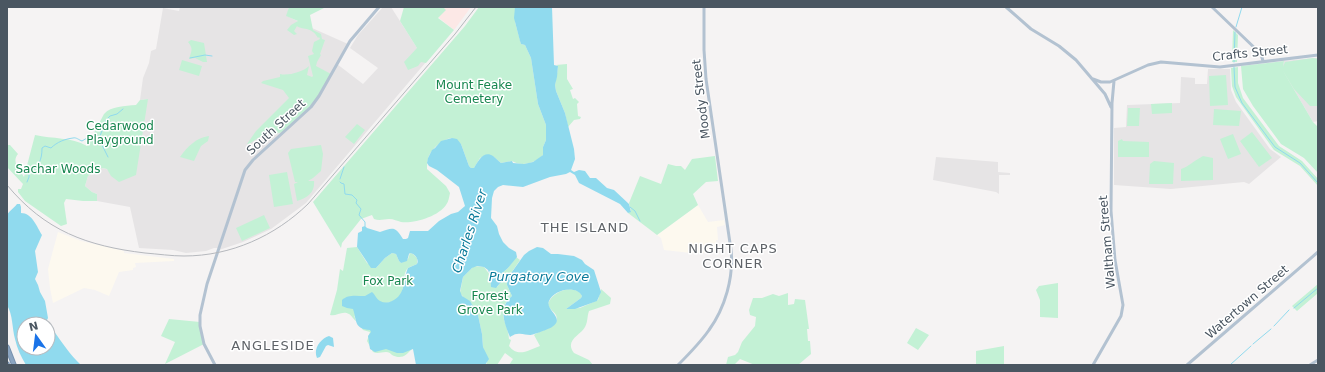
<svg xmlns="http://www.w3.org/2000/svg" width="1325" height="372" viewBox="0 0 1325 372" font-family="'DejaVu Sans',sans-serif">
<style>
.commercial{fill:#fdf9ef}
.education{fill:#e6e4e5}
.medical{fill:#fce8e6}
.green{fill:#c3f1d5}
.water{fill:#90daee}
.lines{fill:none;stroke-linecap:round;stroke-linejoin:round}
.stream{stroke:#90daee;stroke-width:1}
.highway-casing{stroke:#7690ad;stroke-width:5.5}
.major{stroke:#b3c2d1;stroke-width:3}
.highway{stroke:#8ba5c1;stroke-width:3.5}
.rail{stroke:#b5b8bd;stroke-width:1}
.labels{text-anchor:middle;stroke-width:3;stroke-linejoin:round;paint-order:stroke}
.street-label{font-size:12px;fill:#4a5661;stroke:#fff}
.park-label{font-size:12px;fill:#17864f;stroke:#fff}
.neighbourhood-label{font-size:13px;letter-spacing:1px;fill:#5f6368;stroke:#fff}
.water-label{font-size:13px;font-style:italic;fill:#0c7c9b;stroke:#fff}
</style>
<rect width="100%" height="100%" fill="#f5f3f3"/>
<path class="commercial" d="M 698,205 L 708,222 L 724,220 L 725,225 L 717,227 L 718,240 L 716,240 L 719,253 L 691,253 L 664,250 L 661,238 L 657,235 Z
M 58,232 L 81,241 L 124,251 L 124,253 L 174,259 L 174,261 L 135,263 L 136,267 L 133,268 L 133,270 L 119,272 L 109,296 L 95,290 L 84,288 L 53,303 L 50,288 L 48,269 Z"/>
<path class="education" d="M 180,7 L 289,7 L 287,16 L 312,28 L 348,44 L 337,64 L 363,84 L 378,68 L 350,48 L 358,35 L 383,7 L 391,7 L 426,62 L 306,203 L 271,229 L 243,242 L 219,250 L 219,248 L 214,248 L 206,251 L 186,253 L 173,250 L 139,248 L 130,207 L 97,201 L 97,194 L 92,192 L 85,186 L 88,176 L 102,168 L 110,170 L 148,99 L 140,100 L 143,78 L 149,63 L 151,51 L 156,49 L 163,8 L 179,11 Z
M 1313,58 L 1318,58 L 1318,121 L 1313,122 L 1282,69 L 1284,61 Z
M 1208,69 L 1230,69 L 1231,90 L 1236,102 L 1270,149 L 1281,157 L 1249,184 L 1244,182 L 1171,189 L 1114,185 L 1114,128 L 1126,127 L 1127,105 L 1180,103 L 1181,77 L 1195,78 L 1195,84 L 1207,84 Z
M 936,157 L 998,162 L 998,172 L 1010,173 L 1010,175 L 999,175 L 999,194 L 996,192 L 933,180 Z"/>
<path class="medical" d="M 443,7 L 471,7 L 454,30 L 438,17 L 445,10 Z"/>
<path class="green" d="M 289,7 L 326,7 L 310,15 L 313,30 L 321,34 L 322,39 L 325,40 L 320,54 L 321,55 L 317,62 L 316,66 L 331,74 L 317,100 L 284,132 L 263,136 L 258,138 L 249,144 L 247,144 L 256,131 L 289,98 L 283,90 L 261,83 L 263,81 L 280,77 L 280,74 C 288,76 303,72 309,66 L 307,75 L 312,77 L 313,76 L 308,56 L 314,54 L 312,51 L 314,42 L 320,39 L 319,37 L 318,38 C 312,26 301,30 297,26 L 294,31 L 297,34 L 294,35 L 287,30 L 291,25 L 298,21 L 286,16 Z
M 404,7 L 443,7 L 446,10 L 438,18 L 454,30 L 426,63 L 421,62 L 418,66 L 408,70 L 404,62 L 417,48 L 400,21 Z
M 479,7 L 515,7 L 515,22 L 521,44 L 525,45 L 531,58 L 538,104 L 546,125 L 546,140 L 543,147 L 543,155 C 535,163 522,167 512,161 L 501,163 L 494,157 L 486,155 L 480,158 L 474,168 L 471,168 L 469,166 L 461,144 L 452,138 C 442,139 430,150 428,159 C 427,162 427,166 427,169 L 446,186 L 450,193 C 449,197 449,201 446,205 C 439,216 414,224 401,222 C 397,221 394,219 389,219 C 384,219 380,221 374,219 L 372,215 L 361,219 L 342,243 L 341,248 L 313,202 L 465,26 Z
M 1233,30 L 1238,35 L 1237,62 L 1232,62 Z
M 191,40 L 204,43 L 207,62 L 203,62 L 195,58 L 189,59 C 191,52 194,49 188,42 Z
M 1313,58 L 1318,59 L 1318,106 L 1310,106 L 1294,89 L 1282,69 L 1313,122 L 1318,127 L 1318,173 L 1304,158 L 1281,144 L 1253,106 L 1243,89 L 1241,66 L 1284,61 L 1283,67 L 1285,62 Z
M 182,60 L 202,66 L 199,76 L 179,70 Z
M 567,64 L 567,79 L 573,89 L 570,90 L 573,99 L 575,98 L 579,102 L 577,104 L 578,116 L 581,117 L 580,119 L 574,120 L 568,127 L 565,113 L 556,91 L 555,85 L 558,68 L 558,66 L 556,65 Z
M 1238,67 L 1238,83 L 1243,98 L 1279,146 L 1302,161 L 1318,179 L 1318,186 L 1300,166 L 1274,150 L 1254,122 L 1236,97 L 1232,86 L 1231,68 Z
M 1226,75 L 1228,105 L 1210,106 L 1209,76 Z
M 148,99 L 136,175 L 119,182 L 111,176 L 107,169 L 102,168 L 88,176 L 85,186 L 92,192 L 97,194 L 97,201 L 83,201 L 66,199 L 64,203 L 67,224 L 61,226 L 25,201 L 18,192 L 18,189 L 21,189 L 23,184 L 7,167 L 7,145 L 10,145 L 18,154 C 11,162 20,170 24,177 L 35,135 C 53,139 71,137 87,146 L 104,114 C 111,106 125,106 136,105 L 140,100 Z
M 1172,103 L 1172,113 L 1152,114 L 1151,104 Z
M 1128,108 L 1140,108 L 1139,126 L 1127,126 Z
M 1214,109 L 1241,111 L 1239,126 L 1213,125 Z
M 357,124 L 365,130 L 354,144 L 345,137 Z
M 1252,132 L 1272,158 L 1259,167 L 1240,141 Z
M 1233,134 L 1241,154 L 1228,159 L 1220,139 Z
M 209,136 L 208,141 L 201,146 L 194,161 L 180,157 C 188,146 196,138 209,136 Z
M 1122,139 L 1123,141 L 1149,142 L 1149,157 L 1118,157 L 1118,141 Z
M 321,145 L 323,154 L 321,171 L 313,178 L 308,181 L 314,181 C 315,192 308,198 297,201 L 294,184 L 298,182 L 295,182 L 288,153 L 291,149 Z
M 715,156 L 718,181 L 706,182 L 693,194 L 698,205 L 657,235 L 628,213 L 631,211 L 629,203 L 640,176 L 661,184 L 668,164 L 676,166 L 681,166 L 685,170 L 692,159 Z
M 1203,156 L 1213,158 L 1213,180 L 1181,181 L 1181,169 C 1188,167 1195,160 1203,156 Z
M 1154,161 L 1174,163 L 1173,184 L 1149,184 L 1150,164 Z
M 287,172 L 293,204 L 274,207 L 269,175 Z
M 264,215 L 270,228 L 242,241 L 236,228 Z
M 357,247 L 367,263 L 376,268 L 385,258 L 392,253 L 396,254 L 399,261 L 401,263 L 408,259 L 410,253 L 413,254 L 417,258 L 417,264 C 415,265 411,266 408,268 C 399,276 411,300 386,303 L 412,349 C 406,355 402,360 392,355 C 390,353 389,352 386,352 C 381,352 378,354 373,352 L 367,341 L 370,332 L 363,330 L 354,315 L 356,321 C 354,320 352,316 349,314 C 342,310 336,317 330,315 L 337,290 L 340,269 L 343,271 L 347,248 Z
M 516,257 L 520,260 L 507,279 L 507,285 L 512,296 C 494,312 508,322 509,339 L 511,340 L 509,346 C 518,358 529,350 540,346 L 534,335 C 541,330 561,327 556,315 C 554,311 550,310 548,305 C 550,292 575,282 582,296 L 581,298 L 566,309 L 580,308 L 598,300 L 601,289 L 611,298 L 610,304 L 589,311 C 587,316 588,322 585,327 C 581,335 564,340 574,353 L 589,360 L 593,365 L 509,365 L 513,359 L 505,353 L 497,365 L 485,365 L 487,363 L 483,347 L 482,334 L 478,315 L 460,293 L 463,277 L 474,266 L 484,267 L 490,275 L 491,286 L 497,287 L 501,282 L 500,275 L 508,268 Z
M 1058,283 L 1058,318 L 1040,317 L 1040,300 L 1036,290 L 1039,286 Z
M 1318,284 L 1318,293 L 1297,311 L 1292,306 Z
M 788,293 L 788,305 L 794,304 L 795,299 L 805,300 L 809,329 L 807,329 L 808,341 L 810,341 L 811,354 L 798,365 L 755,365 L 740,359 L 734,365 L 726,365 L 728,357 L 735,355 L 738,352 L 742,342 L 755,326 L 756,317 L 750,315 L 749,310 L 753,298 L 762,298 L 773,294 L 779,296 Z
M 169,319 L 200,322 L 204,344 L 165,364 L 175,342 L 161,336 Z
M 916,328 L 929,335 L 918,350 L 907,343 Z
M 1004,346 L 1004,365 L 976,365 L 976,351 Z"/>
<path class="water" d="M 515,7 L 552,7 L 554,65 L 558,66 L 557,77 L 555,85 L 556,91 L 565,113 L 574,149 L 575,159 L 571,170 L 574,172 L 579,170 L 585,171 L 590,178 L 596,178 L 607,188 L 614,190 L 629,204 L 631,212 L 628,213 L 620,204 L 579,183 L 575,175 L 570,172 L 566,174 L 550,177 L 523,187 L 503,185 L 498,187 L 494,191 L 492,198 L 491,218 L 497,226 L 499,234 L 503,242 L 509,248 L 516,252 L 517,257 L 508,268 L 500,275 L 501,282 L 496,288 L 491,287 L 490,275 L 488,270 L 484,267 L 477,266 L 472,268 L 463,277 L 460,291 L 462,296 L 470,301 L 478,315 L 482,334 L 483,347 L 489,359 L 485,365 L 416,365 L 413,349 L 403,353 L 397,353 L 386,349 L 375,352 L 370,349 L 368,336 L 371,332 L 370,330 C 354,329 357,321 353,309 L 347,308 L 342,306 L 342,300 C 348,294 357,296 365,296 L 372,292 C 375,294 376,299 380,301 C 384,303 388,303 392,301 C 406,295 403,279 408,268 L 417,264 C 419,260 416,254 410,253 L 409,254 L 407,261 L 401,263 L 399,261 L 396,254 L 392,253 L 385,258 L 376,268 L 371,268 L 357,247 L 358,233 L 362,231 L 362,227 L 365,226 L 367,228 L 380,232 C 392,228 395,225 403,239 L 406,239 L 408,238 L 410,231 L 428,231 L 439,221 L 451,214 L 458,212 L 465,206 L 459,187 L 437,170 L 429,166 L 427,163 L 428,158 L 432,150 L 435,148 L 441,141 L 452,138 L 457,139 L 461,144 L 469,166 L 471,168 L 474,168 C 478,161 484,150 493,156 C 496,158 498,161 501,163 L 512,161 L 513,163 L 524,164 L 533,162 L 543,155 L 543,147 L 546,140 L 546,125 L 538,104 L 531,58 L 525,45 L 521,44 L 520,41 L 514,18 Z
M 17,204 L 20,204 L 21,207 L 21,213 C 32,213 37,227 42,235 L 35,251 L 38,272 L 35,279 L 38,285 L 40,292 L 45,301 L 48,318 L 45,324 L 24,324 L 24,348 L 48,348 L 48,328 L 49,330 L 53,330 C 62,342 70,355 81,365 L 26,365 C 21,357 17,348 15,339 C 12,328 13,315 7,305 L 7,215 C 10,210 14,208 17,204 Z
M 537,247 L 543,248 L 551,254 L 558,254 L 574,256 L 582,260 L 585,264 L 594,270 L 601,292 L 597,301 L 575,309 L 566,309 L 581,298 L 582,296 C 576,284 553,290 549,301 C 545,310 566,318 552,327 C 549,329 533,335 530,335 C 526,335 522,333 517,334 C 514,334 512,336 510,337 C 504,322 498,308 512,296 L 507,285 L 507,279 L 524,255 L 529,251 Z
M 329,336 L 333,338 L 334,347 L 328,345 L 326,346 L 320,357 L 317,358 C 313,349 320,339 329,336 Z"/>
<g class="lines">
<path class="stream" d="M 1236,27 L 1242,7
M 190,58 L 205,55 L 212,56
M 1234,62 L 1235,32
M 1234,67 L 1235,87 L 1242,103 L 1275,147 L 1300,163 L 1318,183
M 101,143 L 100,136 L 106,120 L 110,116 L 117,114 L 123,109
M 340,179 L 344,167
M 27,182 L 29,177 L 29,173 C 39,166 42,160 42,148 L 45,146 L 51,148 C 57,142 65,139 73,138 C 76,137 79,140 82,141 L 87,138 L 92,137 L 98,142 L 101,143 L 108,157
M 340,182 L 341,183 L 344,184 L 345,194 L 352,195 L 357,200 L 356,203 L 361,209 L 359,215 L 365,222 L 365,226
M 630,207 L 635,211 L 640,221
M 1294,308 L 1318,288
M 1274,326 L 1289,310
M 1253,344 L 1271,329
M 1230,365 L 1251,346"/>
<defs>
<path id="highway" d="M 7,347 L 14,365
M 7,364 L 7,365"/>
</defs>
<use href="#highway" class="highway-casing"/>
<path class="major" d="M 1006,7 L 1031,29 L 1059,46 L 1076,60 L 1105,94 L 1111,107
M 1212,7 L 1261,54 L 1263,61
M 1093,79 L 1101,82 L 1110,82 L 1148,65 L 1161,62 L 1220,67 L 1318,55
M 215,365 L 204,344 L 200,326 L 200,315 L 207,284 L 245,170 L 253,160 L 311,107 L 319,96 L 350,41 L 379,7
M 678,365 C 689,354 700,343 709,330 C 725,308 734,277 731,250 L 706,79 L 704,50 L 704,7
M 1093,365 L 1121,316 L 1123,305 L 1115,260 L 1111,211 L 1112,103 L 1114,81
M 1187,365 L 1318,252
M 1310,365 L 1318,360"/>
<use href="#highway" class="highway"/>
<path class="rail" d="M 7,185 C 45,231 87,246 145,253 C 158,254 171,256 184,256 C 231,256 275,236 308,204 L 455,34 L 476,7"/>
</g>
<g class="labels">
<g class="street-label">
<text transform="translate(1250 53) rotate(-6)" y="4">Crafts Street</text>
<text transform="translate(701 99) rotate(-97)" y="4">Moody Street</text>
<text transform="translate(276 127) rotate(-43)" y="4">South Street</text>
<text transform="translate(1107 242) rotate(-95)" y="4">Waltham Street</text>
<text transform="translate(1247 302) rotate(-41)" y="4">Watertown Street</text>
</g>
<g class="park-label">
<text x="474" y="89">Mount Feake<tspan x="474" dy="14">Cemetery</tspan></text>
<text x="120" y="130">Cedarwood<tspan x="120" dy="14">Playground</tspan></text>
<text x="58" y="173">Sachar Woods</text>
<text x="388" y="285">Fox Park</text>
<text x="490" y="300">Forest<tspan x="490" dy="14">Grove Park</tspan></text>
</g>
<g class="neighbourhood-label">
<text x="585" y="232">THE ISLAND</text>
<text x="733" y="253">NIGHT CAPS<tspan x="733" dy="15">CORNER</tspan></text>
<text x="273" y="350">ANGLESIDE</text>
</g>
<g class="water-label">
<text transform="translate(469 231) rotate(-72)" y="5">Charles River</text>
<text x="539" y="281">Purgatory Cove</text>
</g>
</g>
<rect width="1325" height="372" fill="none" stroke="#4a5661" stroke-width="16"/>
<g transform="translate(36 336) rotate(346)"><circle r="19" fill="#ffffff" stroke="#b7bbc0"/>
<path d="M0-3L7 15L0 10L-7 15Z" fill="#1a73e8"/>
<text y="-6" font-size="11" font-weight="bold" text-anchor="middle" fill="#4a5661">N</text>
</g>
</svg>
